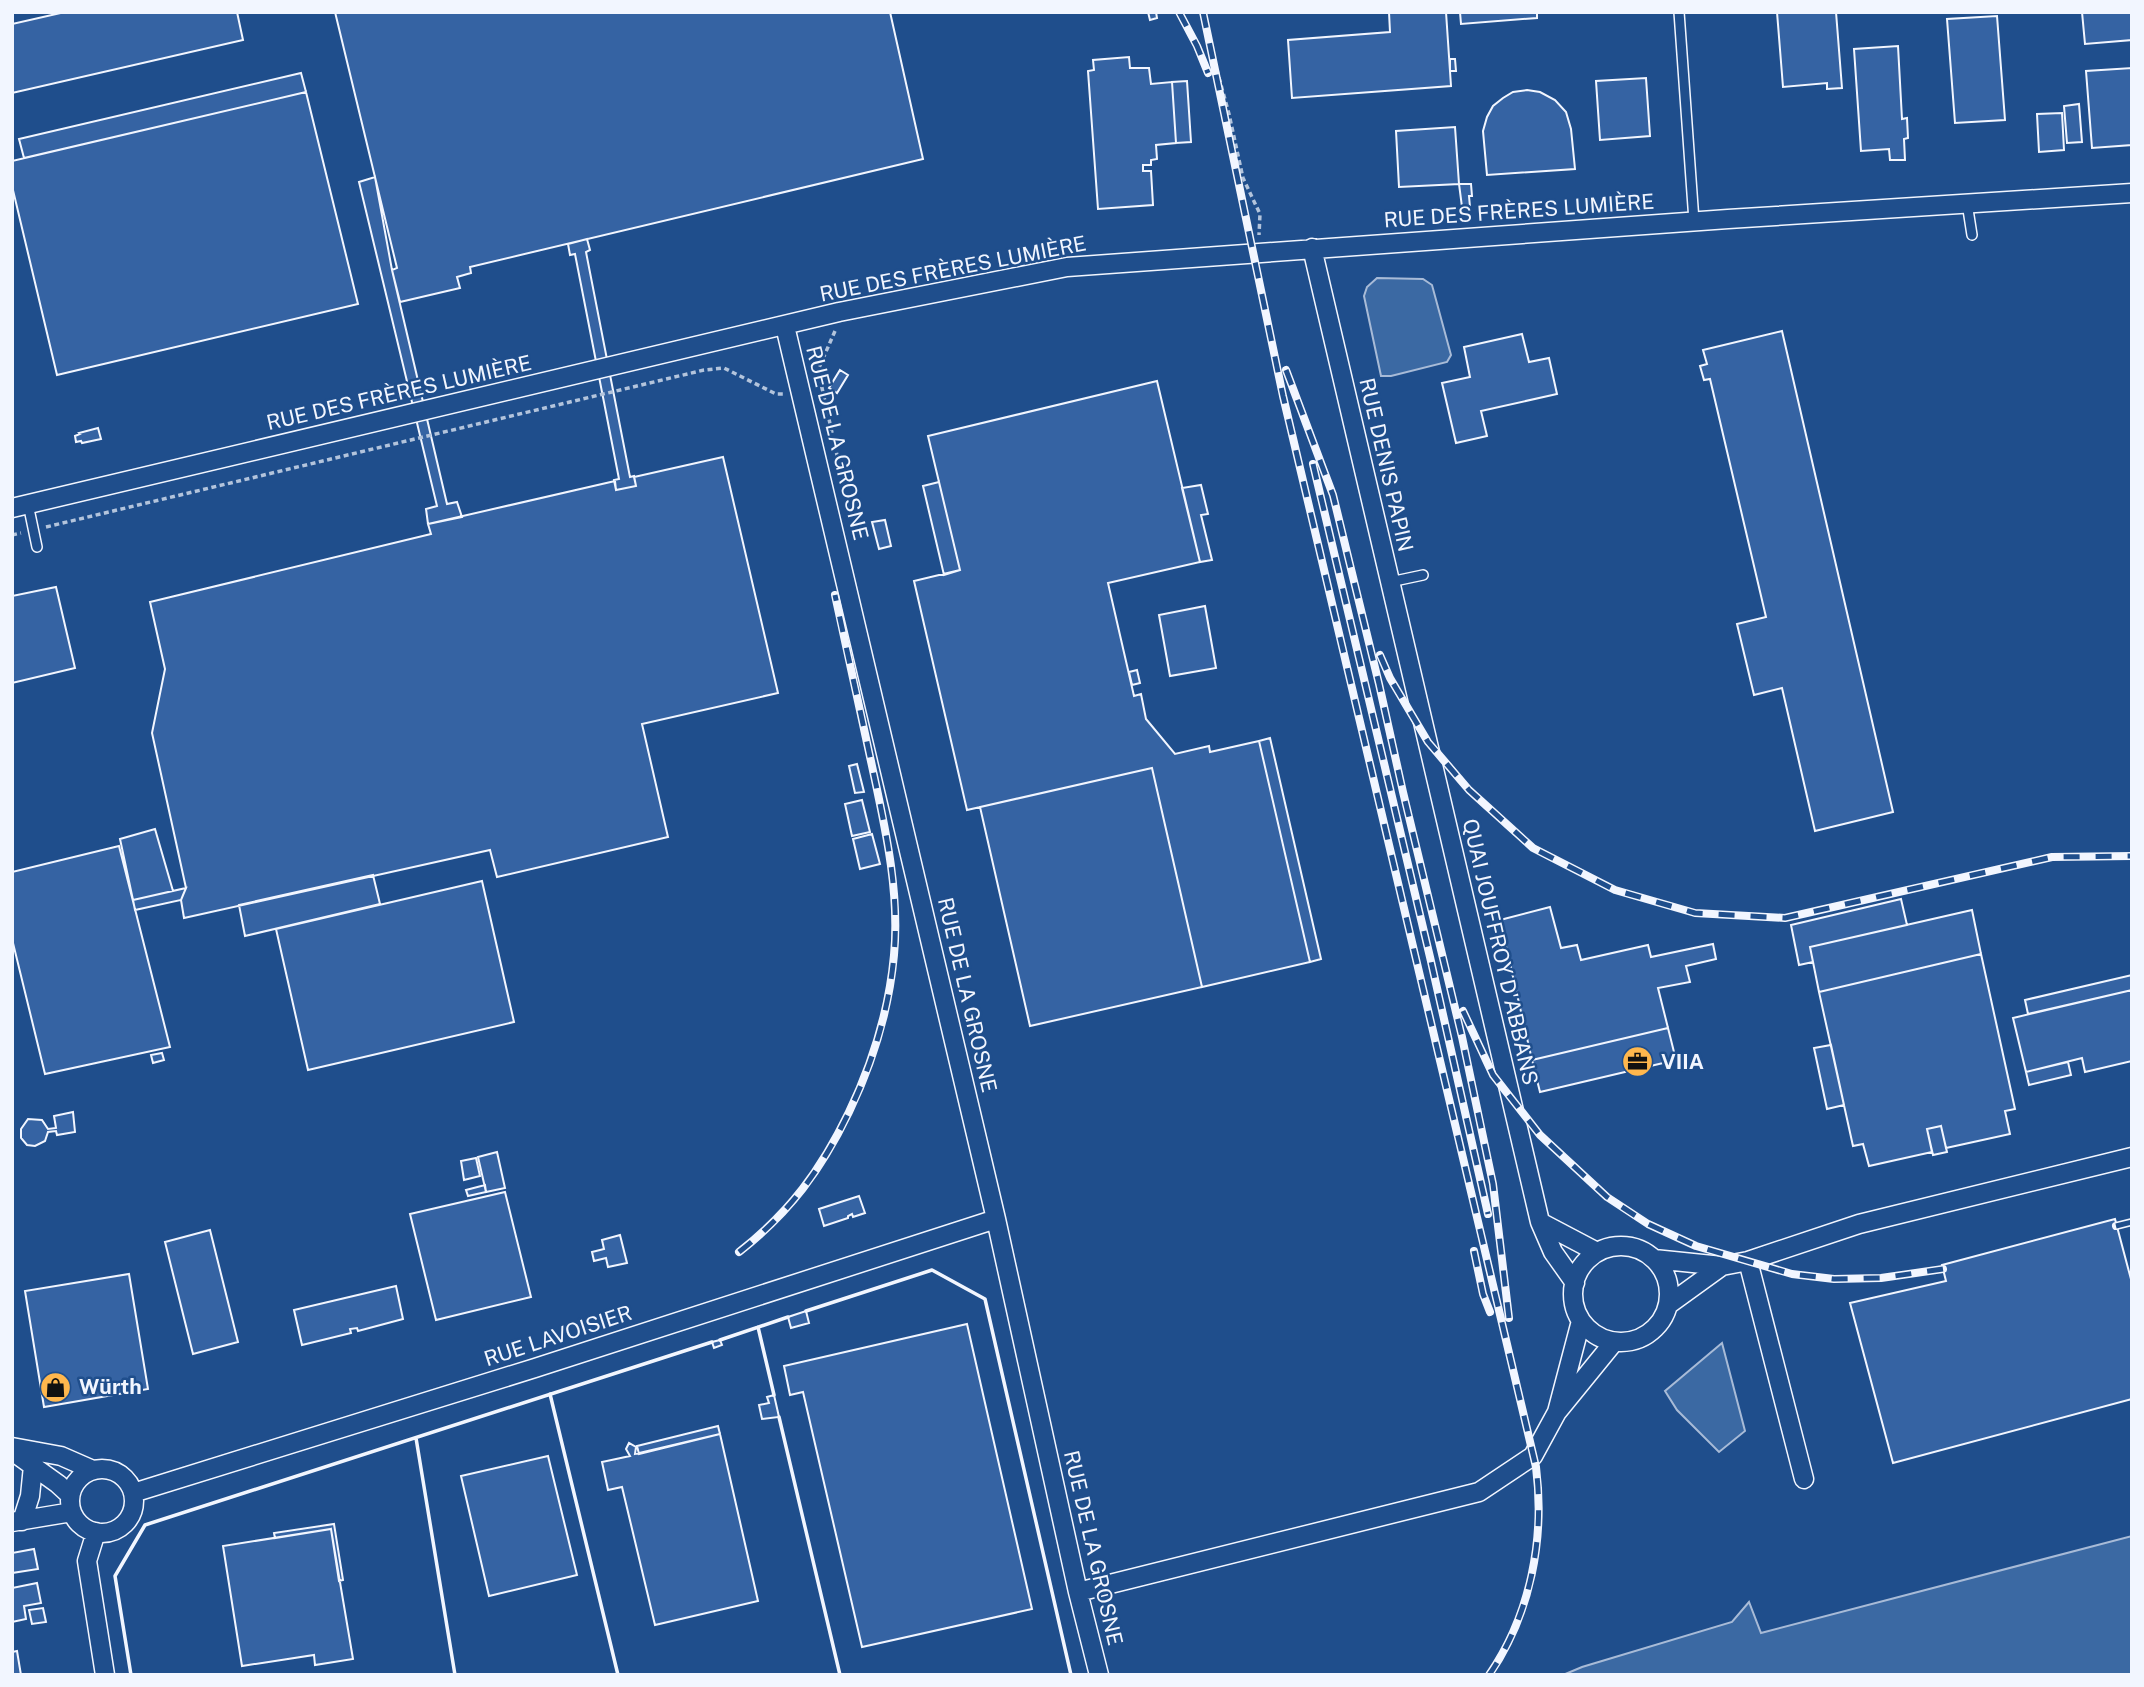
<svg xmlns="http://www.w3.org/2000/svg" width="2144" height="1687" viewBox="0 0 2144 1687" font-family="'Public Sans',sans-serif">
<style>
.water{fill:#3b69a3;stroke:#a8bbd7;stroke-width:2}
.building{fill:#3563a3;stroke:#f2f6ff;stroke-width:2}
.lines{fill:none;stroke-linecap:round;stroke-linejoin:round}
.lane-casing{stroke:#f2f6ff;stroke-width:12}
.street-casing{stroke:#f2f6ff;stroke-width:21}
.path{stroke:#b3c4dc;stroke-width:3.5;stroke-dasharray:5 3.5;stroke-linecap:butt}
.lane{stroke:#1f4e8c;stroke-width:9}
.street{stroke:#1f4e8c;stroke-width:18}
.rail-casing{stroke:#f2f6ff;stroke-width:8}
.rail{stroke:#1f4e8c;stroke-width:5;stroke-dasharray:16;stroke-linecap:butt}
.wall{stroke:#f2f6ff;stroke-width:3.5}
.labels{text-anchor:middle;stroke-width:5;stroke-linejoin:round;paint-order:stroke}
.street-label{font-size:21px;fill:#f2f6ff;stroke:#1f4e8c}
.poi-label{font-size:21px;font-weight:bold;fill:#f2f6ff;stroke:#1f4e8c;text-anchor:start}
</style>
<rect width="100%" height="100%" fill="#1f4e8c"/>
<path class="water" d="M 1377,278 L 1423,279 L 1432,285 L 1451,355 L 1447,362 L 1391,376 L 1381,376 L 1364,296 L 1367,287 Z
M 1722,1343 L 1745,1431 L 1719,1452 L 1677,1410 L 1665,1391 Z
M 2132,1536 L 2132,1675 L 1563,1675 L 1582,1667 L 1732,1622 L 1749,1602 L 1761,1633 Z"/>
<path class="building" d="M 65,12 L 237,12 L 243,40 L 12,93 L 12,24 Z
M 335,12 L 890,12 L 923,159 L 470,267 L 471,273 L 457,277 L 460,288 L 400,302 L 392,270 L 397,268 Z
M 1148,12 L 1156,12 L 1157,18 L 1150,20 Z
M 1389,12 L 1446,12 L 1451,86 L 1292,98 L 1288,40 L 1390,32 Z
M 1460,12 L 1537,12 L 1537,18 L 1461,24 Z
M 1777,12 L 1836,12 L 1842,88 L 1827,89 L 1827,83 L 1783,87 Z
M 2082,12 L 2132,12 L 2132,40 L 2085,44 Z
M 1997,16 L 2005,120 L 1955,123 L 1947,19 Z
M 1898,46 L 1902,119 L 1907,118 L 1908,138 L 1904,139 L 1905,160 L 1890,160 L 1889,149 L 1861,151 L 1854,49 Z
M 1129,57 L 1130,68 L 1149,68 L 1151,84 L 1172,82 L 1176,143 L 1156,145 L 1157,159 L 1151,160 L 1151,165 L 1143,165 L 1143,171 L 1151,171 L 1153,205 L 1098,209 L 1088,71 L 1094,70 L 1093,60 Z
M 1450,59 L 1455,59 L 1456,71 L 1450,71 Z
M 2132,68 L 2132,145 L 2092,148 L 2086,71 Z
M 301,73 L 306,92 L 24,158 L 19,139 Z
M 1646,78 L 1650,136 L 1600,140 L 1596,81 Z
M 1187,81 L 1191,142 L 1176,143 L 1172,82 Z
M 1527,90 L 1540,92 L 1555,100 L 1566,112 L 1571,129 L 1575,169 L 1487,175 L 1483,131 L 1487,117 L 1493,106 L 1503,98 L 1513,92 Z
M 306,92 L 358,304 L 57,375 L 12,186 L 12,161 Z
M 2079,104 L 2082,142 L 2067,143 L 2064,106 Z
M 2062,113 L 2064,150 L 2039,152 L 2037,114 Z
M 1455,127 L 1459,184 L 1399,187 L 1396,131 Z
M 375,177 L 392,270 L 447,504 L 457,502 L 462,517 L 428,524 L 426,509 L 437,506 L 359,182 Z
M 1459,184 L 1471,184 L 1472,196 L 1469,196 L 1470,207 L 1462,207 Z
M 587,239 L 590,250 L 586,252 L 630,477 L 634,476 L 636,486 L 616,490 L 614,480 L 619,479 L 575,254 L 570,255 L 568,244 Z
M 1782,331 L 1893,812 L 1815,831 L 1782,688 L 1754,695 L 1737,624 L 1766,617 L 1710,379 L 1704,380 L 1700,366 L 1707,364 L 1703,350 Z
M 1522,334 L 1529,362 L 1549,358 L 1557,394 L 1481,411 L 1487,436 L 1456,443 L 1442,383 L 1470,377 L 1464,347 Z
M 840,370 L 848,375 L 837,393 L 829,388 Z
M 1157,381 L 1200,562 L 1108,583 L 1134,696 L 1141,694 L 1146,719 L 1175,754 L 1209,746 L 1210,752 L 1259,741 L 1310,962 L 1202,987 L 1152,768 L 967,810 L 914,581 L 960,570 L 928,436 Z
M 98,428 L 101,439 L 82,443 L 81,441 L 76,442 L 75,436 L 80,434 L 79,433 Z
M 723,457 L 778,693 L 642,724 L 668,837 L 497,877 L 490,850 L 184,918 L 181,900 L 186,888 L 152,733 L 165,669 L 150,602 L 431,534 L 428,524 L 615,481 L 616,490 L 636,486 L 634,477 Z
M 939,482 L 960,570 L 944,575 L 923,486 Z
M 1201,485 L 1208,514 L 1201,515 L 1212,560 L 1200,562 L 1182,488 Z
M 885,520 L 891,546 L 879,549 L 872,522 Z
M 56,587 L 75,668 L 12,683 L 12,596 Z
M 1205,606 L 1216,668 L 1170,676 L 1159,615 Z
M 1137,670 L 1140,683 L 1132,685 L 1129,672 Z
M 1270,738 L 1321,959 L 1310,962 L 1259,741 Z
M 857,764 L 864,792 L 855,793 L 849,766 Z
M 1152,768 L 1202,987 L 1030,1026 L 980,807 Z
M 862,800 L 870,832 L 852,836 L 845,804 Z
M 155,829 L 173,891 L 133,900 L 120,839 Z
M 872,834 L 880,864 L 860,869 L 853,839 Z
M 119,846 L 170,1047 L 45,1074 L 12,939 L 12,872 Z
M 373,875 L 380,904 L 245,936 L 239,905 Z
M 482,881 L 514,1022 L 308,1070 L 276,929 Z
M 186,888 L 181,900 L 135,910 L 133,900 Z
M 1901,899 L 1907,925 L 1810,947 L 1813,962 L 1799,965 L 1791,925 Z
M 1550,907 L 1561,948 L 1577,945 L 1581,960 L 1648,945 L 1651,957 L 1713,944 L 1716,959 L 1686,966 L 1690,982 L 1658,988 L 1668,1028 L 1532,1060 L 1500,920 Z
M 1972,910 L 1981,954 L 1819,992 L 1810,947 Z
M 1981,954 L 2015,1109 L 2005,1111 L 2010,1134 L 1946,1148 L 1941,1126 L 1927,1129 L 1932,1152 L 1869,1166 L 1863,1144 L 1853,1146 L 1819,992 Z
M 2132,975 L 2132,990 L 2028,1014 L 2025,1000 Z
M 2132,990 L 2132,1061 L 2085,1072 L 2082,1058 L 2026,1072 L 2013,1018 Z
M 1668,1028 L 1676,1060 L 1540,1092 L 1532,1060 Z
M 1831,1045 L 1844,1105 L 1827,1109 L 1814,1048 Z
M 162,1053 L 164,1060 L 153,1063 L 151,1055 Z
M 2068,1062 L 2071,1075 L 2029,1085 L 2026,1072 Z
M 73,1112 L 75,1132 L 57,1135 L 56,1131 L 48,1132 L 45,1141 L 35,1146 L 27,1145 L 21,1138 L 21,1129 L 28,1119 L 42,1120 L 48,1129 L 56,1128 L 54,1116 Z
M 1941,1126 L 1947,1152 L 1933,1155 L 1927,1129 Z
M 497,1152 L 505,1188 L 486,1192 L 478,1157 Z
M 476,1158 L 480,1176 L 464,1180 L 461,1161 Z
M 485,1185 L 486,1192 L 468,1196 L 466,1190 Z
M 505,1192 L 531,1297 L 436,1320 L 410,1214 Z
M 859,1196 L 865,1213 L 853,1217 L 852,1214 L 848,1216 L 848,1218 L 824,1226 L 819,1209 Z
M 2115,1219 L 2132,1283 L 2132,1399 L 1893,1463 L 1850,1303 L 1946,1281 L 1942,1265 Z
M 210,1230 L 238,1342 L 193,1354 L 165,1242 Z
M 620,1235 L 627,1263 L 608,1267 L 606,1258 L 594,1261 L 592,1252 L 604,1249 L 602,1240 Z
M 129,1274 L 148,1389 L 44,1407 L 25,1291 Z
M 396,1286 L 403,1319 L 358,1331 L 357,1328 L 350,1329 L 351,1333 L 302,1345 L 294,1310 Z
M 806,1311 L 809,1323 L 791,1328 L 788,1317 Z
M 967,1324 L 1032,1609 L 862,1647 L 803,1392 L 790,1395 L 784,1366 Z
M 720,1340 L 722,1345 L 714,1348 L 712,1342 Z
M 774,1395 L 779,1417 L 762,1419 L 759,1405 L 769,1403 L 767,1397 Z
M 718,1426 L 720,1434 L 639,1454 L 637,1446 Z
M 720,1434 L 758,1601 L 655,1625 L 622,1487 L 608,1490 L 602,1462 L 630,1456 L 626,1449 L 629,1443 L 636,1447 L 635,1454 Z
M 548,1456 L 577,1575 L 489,1596 L 461,1476 Z
M 334,1524 L 343,1580 L 339,1581 L 331,1529 L 275,1538 L 274,1533 Z
M 331,1529 L 353,1659 L 315,1665 L 314,1655 L 242,1666 L 223,1546 Z
M 34,1549 L 38,1569 L 12,1573 L 12,1553 Z
M 37,1583 L 41,1603 L 24,1606 L 26,1619 L 12,1622 L 12,1588 Z
M 43,1608 L 46,1622 L 32,1624 L 29,1610 Z
M 17,1651 L 21,1675 L 12,1675 L 12,1652 Z"/>
<g class="lines">
<defs>
<path id="lane" d="M 1679,12 L 1694,221
M 1967,203 L 1972,235
M 28,504 L 37,547
M 1390,582 L 1423,575"/>
<path id="street" d="M 1312,248 L 1540,1222
M 785,326 L 996,1219 L 1078,1592 L 1099,1675
M 12,508 L 839,312 L 1067,267 L 1728,219 L 2132,193
M1573 1294a48 48 0 1 1 96 0a48 48 0 1 1-96 0Z
M 1654,1259 L 1722,1266 L 1668,1305
M 1748,1261 L 1804,1479
M 1722,1266 L 1748,1261 L 1859,1224 L 2132,1157
M 1575,1283 L 1553,1252 L 1540,1222 L 1597,1252
M 1581,1321 L 1557,1412 L 1614,1342
M 12,1447 L 61,1456 L 93,1470
M 12,1451 L 58,1484 L 70,1495
M70 1501a32 32 0 1 1 64 0a32 32 0 1 1-64 0Z
M 133,1493 L 535,1368 L 996,1219
M 22,1521 L 30,1496 L 33,1466
M 12,1522 L 72,1512
M 96,1532 L 87,1561 L 105,1675
M 1078,1592 L 1479,1492 L 1533,1456 L 1557,1412"/>
</defs>
<use href="#lane" class="lane-casing"/>
<use href="#street" class="street-casing"/>
<path class="path" d="M 1201,12 L 1229,114 L 1243,178 L 1260,214 L 1259,235
M 835,331 L 818,370 L 843,482
M 46,527 L 704,370 L 724,368 L 776,394 L 783,394
M 12,535 L 21,533"/>
<use href="#lane" class="lane"/>
<use href="#street" class="street"/>
<defs>
<path id="rail" d="M 1179,12 L 1197,46 L 1208,73
M 1203,12 L 1283,396 L 1536,1467 C 1545,1538 1531,1614 1489,1675
M 1286,370 L 1333,495 L 1379,684 L 1403,792 L 1462,1037 L 1493,1184 L 1509,1318
M 1313,464 L 1430,957 L 1488,1214
M 1380,655 L 1390,678 L 1428,742 L 1469,790 L 1533,848 L 1615,890 L 1695,913 L 1785,918 L 2052,857 L 2132,856
M 1463,1011 L 1493,1075 L 1540,1135 L 1607,1197 L 1648,1224 L 1696,1246 L 1792,1274 L 1834,1279 L 1881,1278 L 1943,1269
M 2116,1226 L 2132,1222
M 1474,1251 L 1483,1294 L 1490,1312
M 739,1252 C 790,1212 821,1170 849,1112 C 873,1062 889,1010 894,955 C 900,892 885,827 872,766 C 860,709 847,652 835,595"/>
</defs>
<use href="#rail" class="rail-casing"/>
<use href="#rail" class="rail"/>
<path class="wall" d="M 806,1311 L 932,1270 L 985,1299 L 1071,1675
M 758,1327 L 774,1395
M 720,1340 L 788,1317
M 550,1394 L 618,1675
M 779,1417 L 840,1675
M 416,1438 L 455,1675
M 131,1675 L 115,1576 L 145,1525 L 712,1342"/>
</g>
<defs>
<symbol id="office-disc" viewBox="-11 -11 22 22"><circle r="9.5" fill="#ffb74d" stroke="#1f4e8c"/><path d="M-6-3h4V-5.5h4V-3h4V5H-6ZM-1-4.5V-3h2v-1.5ZM-6 0V1H6V0Z" fill="#111"/></symbol>
<symbol id="shop-disc" viewBox="-11 -11 22 22"><circle r="9.5" fill="#ffb74d" stroke="#1f4e8c"/><path d="M-5-2.5h2.3a2.7 3.5 0 0 1 5.4 0H5L5.5 6h-11ZM-1.5-2.5h3a1.5 2.3 0 0 0-3 0Z" fill="#111"/></symbol>
</defs>
<g fill-rule="evenodd">
<use href="#office-disc" x="1620" y="1044" width="35" height="35"/>
<use href="#shop-disc" x="38" y="1370" width="35" height="35"/>
</g>
<g class="labels">
<g class="street-label">
<text transform="translate(1519 211) rotate(-4)" y="7">RUE DES FRÈRES LUMIÈRE</text>
<text transform="translate(953 269) rotate(-11)" y="7">RUE DES FRÈRES LUMIÈRE</text>
<text transform="translate(399 393) rotate(-13)" y="7">RUE DES FRÈRES LUMIÈRE</text>
<text transform="translate(837 443) rotate(76)" y="7">RUE DE LA GROSNE</text>
<text transform="translate(1386 465) rotate(77)" y="7">RUE DENIS PAPIN</text>
<text transform="translate(1500 952) rotate(77)" y="7">QUAI JOUFFROY D'ABBANS</text>
<text transform="translate(967 995) rotate(77)" y="7">RUE DE LA GROSNE</text>
<text transform="translate(558 1336) rotate(-18)" y="7">RUE LAVOISIER</text>
<text transform="translate(1093 1548) rotate(77)" y="7">RUE DE LA GROSNE</text>
</g>
<g class="poi-label">
<text x="1661" y="1069">VIIA</text>
<text x="79" y="1394">Würth</text>
</g>
</g>
<rect width="2144" height="1687" fill="none" stroke="#f2f6ff" stroke-width="28"/>
</svg>
